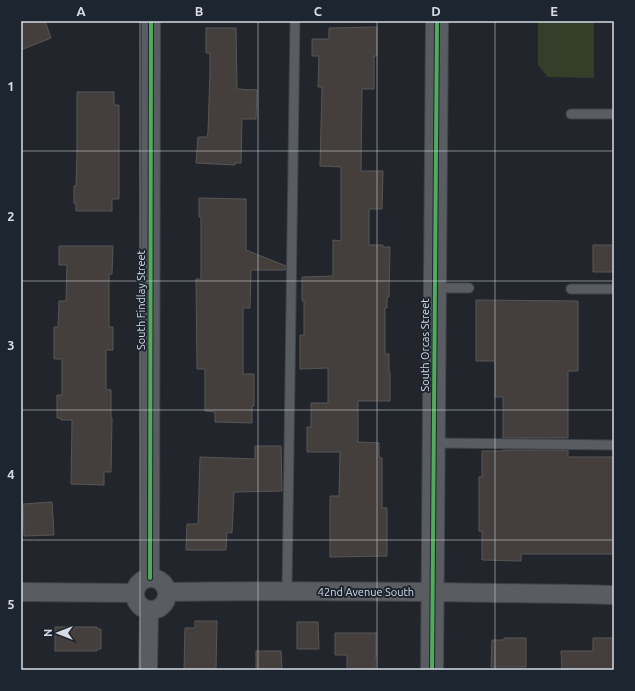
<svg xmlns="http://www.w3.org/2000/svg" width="635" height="691" viewBox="0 0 635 691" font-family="Ubuntu,sans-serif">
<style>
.green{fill:#343e29}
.building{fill:#443f3c;stroke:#575656}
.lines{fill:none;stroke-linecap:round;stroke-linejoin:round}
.lane-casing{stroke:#404449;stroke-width:11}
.street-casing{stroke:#404449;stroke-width:20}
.secondary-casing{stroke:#404449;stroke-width:24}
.lane{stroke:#595d62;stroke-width:9}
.street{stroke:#595d62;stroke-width:18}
.secondary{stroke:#595d62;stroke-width:22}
.cycleway-casing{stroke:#1d2531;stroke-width:6}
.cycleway{stroke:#51ab58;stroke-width:4}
.grid{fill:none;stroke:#d5dbe3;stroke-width:1;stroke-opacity:0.55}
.labels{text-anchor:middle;stroke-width:4;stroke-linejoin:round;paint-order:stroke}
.street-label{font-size:11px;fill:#d5dbe3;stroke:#1d2531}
.neatline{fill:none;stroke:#d5dbe3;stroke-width:1.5}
.grid-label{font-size:13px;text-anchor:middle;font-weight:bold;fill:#d5dbe3}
</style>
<rect width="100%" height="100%" fill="#22262c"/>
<path class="green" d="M 538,21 L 594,21 L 594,78 L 548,77 L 538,65 Z"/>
<path class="building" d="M 21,21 L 45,21 L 51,38 L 21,50 Z
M 377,27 L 377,56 L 374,56 L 374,89 L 362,89 L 361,171 L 383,171 L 382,209 L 369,209 L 369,245 L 383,245 L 383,247 L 390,247 L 389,297 L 387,297 L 387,308 L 385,308 L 385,354 L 389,354 L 389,372 L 390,372 L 390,401 L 358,401 L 358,442 L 379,443 L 379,457 L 382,458 L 382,508 L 387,508 L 387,556 L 330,557 L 330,496 L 339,496 L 340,452 L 307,452 L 307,427 L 311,427 L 311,403 L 328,403 L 328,368 L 300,369 L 300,335 L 304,335 L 304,301 L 302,301 L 302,277 L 333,276 L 333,240 L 341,241 L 341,167 L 320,166 L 322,87 L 318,87 L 319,56 L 312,56 L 312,39 L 329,39 L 329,28 Z
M 206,28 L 236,28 L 237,89 L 257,90 L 256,119 L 242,119 L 241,163 L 235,163 L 235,165 L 196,163 L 198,137 L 207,137 L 208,133 L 210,71 L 210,53 L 206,53 Z
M 77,92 L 114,92 L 114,105 L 119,105 L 119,199 L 112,199 L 112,211 L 76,211 L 76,205 L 74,203 L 74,186 L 76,186 L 77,150 Z
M 199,198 L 246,199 L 246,250 L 286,266 L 286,270 L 251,270 L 250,308 L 243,308 L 243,374 L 254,374 L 254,406 L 252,406 L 252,423 L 215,422 L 215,412 L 205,411 L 205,369 L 197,369 L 196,279 L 201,279 L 201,217 L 199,217 Z
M 593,245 L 614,245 L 614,272 L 593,272 Z
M 59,246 L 113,246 L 112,274 L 109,274 L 109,327 L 113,327 L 113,350 L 106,350 L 106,389 L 111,390 L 111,418 L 112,418 L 111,472 L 104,472 L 104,485 L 71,484 L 72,420 L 61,420 L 61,418 L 57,418 L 57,395 L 62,395 L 62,359 L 54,359 L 54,327 L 58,327 L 59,301 L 66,301 L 67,265 L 59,265 Z
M 476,300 L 578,301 L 578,371 L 568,371 L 568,438 L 503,438 L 503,397 L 495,397 L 495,361 L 476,361 Z
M 255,446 L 281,446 L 282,491 L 234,492 L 232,533 L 227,532 L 226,550 L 186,550 L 187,524 L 198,524 L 200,457 L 255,459 Z
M 503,450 L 568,450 L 568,457 L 614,457 L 614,554 L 521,554 L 521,561 L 482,560 L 482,531 L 479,531 L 479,477 L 482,477 L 482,451 L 503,451 Z
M 52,502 L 54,535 L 24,536 L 23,504 Z
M 195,621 L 217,621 L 216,670 L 184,670 L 185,628 L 195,628 Z
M 297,622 L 318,622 L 319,649 L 297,649 Z
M 55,627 L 97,627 L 97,629 L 101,629 L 101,649 L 97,649 L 97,651 L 55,651 Z
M 335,633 L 376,633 L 376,657 L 375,657 L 375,670 L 347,670 L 347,655 L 335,655 Z
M 504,638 L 526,638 L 526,667 L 491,667 L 492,640 L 504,640 Z
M 593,638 L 614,638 L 614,670 L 562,670 L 561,651 L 593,651 Z
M 256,651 L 281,651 L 282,670 L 256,670 Z"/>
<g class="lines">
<defs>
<path id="lane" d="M 571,114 L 614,114
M 435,288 L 469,288
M 571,289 L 614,289
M 434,443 L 614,445
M 287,591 L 295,21"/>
<path id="street" d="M135 594a16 16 0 1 1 32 0a16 16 0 1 1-32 0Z
M 150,578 L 151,21
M 21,592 L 135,593
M 167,592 C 316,590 465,592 614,595
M 148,670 L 149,611"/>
<path id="secondary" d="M 432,670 L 437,21"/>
</defs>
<use href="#lane" class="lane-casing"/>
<use href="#street" class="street-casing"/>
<use href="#secondary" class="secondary-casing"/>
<use href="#lane" class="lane"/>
<use href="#street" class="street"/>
<use href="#secondary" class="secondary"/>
<defs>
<path id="cycleway" d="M 150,578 L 151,21
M 432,670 L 437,21"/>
</defs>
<use href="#cycleway" class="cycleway-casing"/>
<use href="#cycleway" class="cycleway"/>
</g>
<path class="grid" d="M 140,21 L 140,670M 258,21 L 258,670M 377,21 L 377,670M 495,21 L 495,670M 21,151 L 614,151M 21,281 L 614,281M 21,410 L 614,410M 21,540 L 614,540"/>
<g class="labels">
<g class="street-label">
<text transform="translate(141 300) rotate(-90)" y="4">South Findlay Street</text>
<text transform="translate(425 345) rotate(-90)" y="4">South Orcas Street</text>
<text x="366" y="596">42nd Avenue South</text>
</g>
</g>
<rect width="635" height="691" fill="none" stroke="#1d2531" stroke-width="44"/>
<g transform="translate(58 633) rotate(270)" stroke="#1d2531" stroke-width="3" paint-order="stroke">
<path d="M0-3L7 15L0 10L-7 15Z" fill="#d5dbe3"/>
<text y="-6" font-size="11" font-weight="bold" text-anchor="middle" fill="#d5dbe3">N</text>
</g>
<rect x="22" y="22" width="591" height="647" class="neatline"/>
<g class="grid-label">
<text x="81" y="16">A</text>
<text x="199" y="16">B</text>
<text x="318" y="16">C</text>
<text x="436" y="16">D</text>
<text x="554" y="16">E</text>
<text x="11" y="91">1</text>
<text x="11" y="221">2</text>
<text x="11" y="350">3</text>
<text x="11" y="479">4</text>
<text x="11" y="609">5</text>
</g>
</svg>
